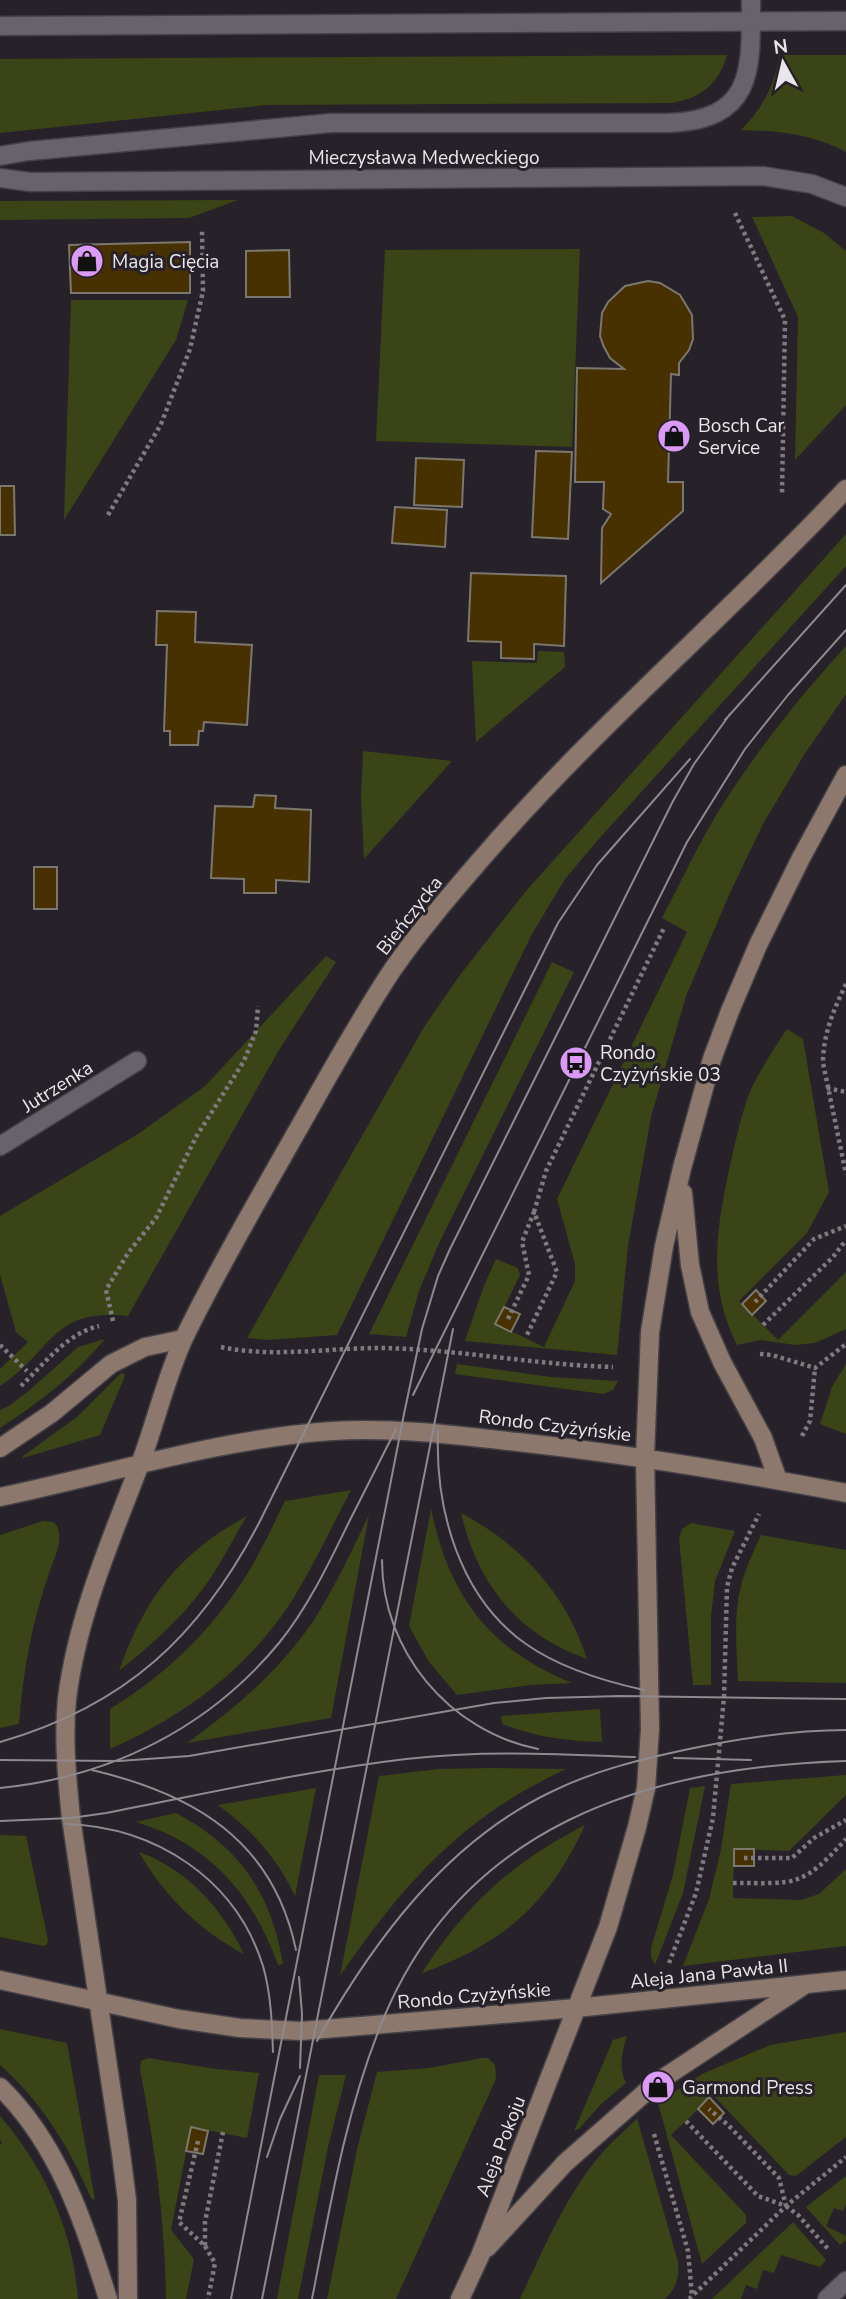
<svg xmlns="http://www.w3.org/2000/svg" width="846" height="2299" viewBox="0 0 846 2299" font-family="'Nunito Sans',sans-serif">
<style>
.green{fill:#3a4416}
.building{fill:#483100;stroke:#7c776e;stroke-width:2}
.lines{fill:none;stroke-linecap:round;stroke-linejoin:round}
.service-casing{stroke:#444046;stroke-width:21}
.tertiary-casing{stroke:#444046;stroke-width:21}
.secondary-casing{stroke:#444046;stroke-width:21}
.path{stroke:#7e7a80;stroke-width:4.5;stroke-dasharray:3.5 3.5;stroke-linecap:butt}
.service{stroke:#68626b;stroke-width:18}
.tertiary{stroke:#68626b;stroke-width:18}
.secondary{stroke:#8c786d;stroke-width:18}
.tram{stroke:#8e8a90;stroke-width:2}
.labels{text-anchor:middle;stroke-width:6;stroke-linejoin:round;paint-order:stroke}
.street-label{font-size:19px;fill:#e9e6eb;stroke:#27222a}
.poi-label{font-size:19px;fill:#e9e6eb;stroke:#27222a;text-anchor:start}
</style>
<rect width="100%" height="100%" fill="#27222a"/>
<path class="green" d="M 727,55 C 719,84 700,99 671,103 L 267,105 L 0,133 L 0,59 Z
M 780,55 L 846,55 L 846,152 C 812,134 779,131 741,130 C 763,108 774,86 780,55 Z
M 238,200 L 189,218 L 0,220 L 0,201 Z
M 792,216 L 824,233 L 846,251 L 846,405 L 795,460 L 798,317 L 752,217 Z
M 580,249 L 572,447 L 376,441 L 385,250 Z
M 71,300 L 188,300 L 176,340 L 64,520 Z
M 846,534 L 846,566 L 597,841 L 565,879 L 532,934 L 337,1335 L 268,1340 L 247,1338 L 424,1027 L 460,975 L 526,891 Z
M 846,646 L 846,694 L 804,755 L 763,824 L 729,895 L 686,996 L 651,1117 L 628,1246 L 617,1355 L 465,1341 L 483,1288 L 496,1259 L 518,1268 L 520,1275 L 496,1324 L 544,1347 L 575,1281 L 575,1264 L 557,1199 L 687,932 L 662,918 C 682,880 700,840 723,804 C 759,748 801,695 846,646 Z
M 538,651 L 564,652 L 565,667 L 476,742 L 472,661 L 537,663 Z
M 363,751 L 452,761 L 364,859 L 361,799 Z
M 326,956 L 336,962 L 279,1050 L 128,1316 C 50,1308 54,1351 0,1386 L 0,1369 L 28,1342 L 16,1332 L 0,1275 L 0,1216 L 138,1134 L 205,1086 Z
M 552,962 L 574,972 L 440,1241 L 419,1291 L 406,1337 L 369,1334 Z
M 787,1029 L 803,1039 L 829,1192 L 807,1233 L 739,1301 L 778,1340 L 846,1272 L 846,1329 L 815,1343 L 795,1345 L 760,1340 L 737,1345 C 706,1284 717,1225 731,1161 C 736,1139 741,1116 749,1094 C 759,1071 773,1050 787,1029 Z
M 105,1339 C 75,1375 39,1403 0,1428 L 0,1410 L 9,1406 L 31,1389 L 78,1347 Z
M 457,1364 L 551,1377 L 618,1381 L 613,1390 L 603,1394 L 455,1374 Z
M 846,1364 L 846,1434 L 820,1424 L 832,1387 Z
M 121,1373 L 125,1374 L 125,1376 L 100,1435 L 23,1458 L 23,1456 L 77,1417 Z
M 351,1490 C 332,1527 314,1564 293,1599 C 249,1668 185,1716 110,1749 L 110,1709 C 160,1678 202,1640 236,1591 C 256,1563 270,1531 285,1501 Z
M 431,1509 C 449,1596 489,1649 572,1683 L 531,1685 L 457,1695 L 429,1662 L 409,1626 Z
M 461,1513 C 521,1545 566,1593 587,1659 C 517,1634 478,1585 461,1513 Z
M 369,1515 L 331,1718 L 187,1743 C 236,1708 280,1670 314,1620 C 335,1587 352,1550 369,1515 Z
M 247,1516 C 233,1539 221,1564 205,1586 C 181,1619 150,1646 119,1671 C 145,1597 178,1554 247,1516 Z
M 43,1521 L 53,1522 L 57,1526 C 64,1540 54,1558 49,1573 C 32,1623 23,1671 19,1724 L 0,1728 L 0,1535 Z
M 691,1523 L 735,1531 L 715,1581 L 711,1617 L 711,1685 L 693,1685 L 679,1538 L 682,1529 Z
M 761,1535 L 846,1550 L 846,1683 L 738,1681 C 737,1657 735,1632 737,1609 C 739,1582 750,1559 761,1535 Z
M 600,1709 L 602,1742 C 567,1741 535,1737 502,1724 L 501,1716 Z
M 491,1768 L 566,1769 C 462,1817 403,1884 340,1976 L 379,1776 L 439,1769 Z
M 846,1775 L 846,1795 L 789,1851 L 734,1849 L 733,1898 L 801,1900 L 819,1894 L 846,1869 L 846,1946 L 683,1966 L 709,1899 L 721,1849 L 731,1784 Z
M 705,1786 L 683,1893 L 655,1965 L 651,1957 L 651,1948 L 673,1875 L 690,1788 Z
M 316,1788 L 295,1896 C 277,1858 252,1830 218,1805 Z
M 176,1813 C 240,1847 271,1893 283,1964 L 278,1965 C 252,1894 211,1845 136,1822 Z
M 585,1825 C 549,1904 503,1944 422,1973 C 466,1904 513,1862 585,1825 Z
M 0,1835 L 26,1836 L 48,1940 L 47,1944 L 44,1946 L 0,1937 Z
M 139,1852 C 188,1870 221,1907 244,1954 C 199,1930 164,1896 139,1852 Z
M 0,2029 L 67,2043 L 95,2200 L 91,2198 C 70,2148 41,2101 0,2065 Z
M 846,2032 L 846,2137 L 796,2176 L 789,2175 L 713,2095 L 671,2135 L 746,2215 L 746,2223 L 702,2264 L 658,2103 L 702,2074 L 770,2045 Z
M 627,2036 C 622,2052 618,2068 626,2083 L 601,2104 L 579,2129 L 574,2131 L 613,2040 Z
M 148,2058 L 216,2069 L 259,2073 L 247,2138 L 191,2127 L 171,2230 L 194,2259 L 186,2299 L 166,2299 C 165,2222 155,2146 140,2070 L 141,2061 Z
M 482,2058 L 488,2058 L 495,2065 L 496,2079 L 396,2299 L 327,2299 L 357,2149 L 377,2072 L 429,2068 Z
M 319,2075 L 346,2075 L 328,2147 L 298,2299 L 277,2299 Z
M 0,2116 C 45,2168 73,2230 78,2299 L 0,2299 L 0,2145 L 2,2143 L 0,2140 Z
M 637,2118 L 678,2262 C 679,2277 677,2288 665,2299 L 520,2299 C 544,2248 566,2195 602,2153 C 613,2140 626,2130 637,2118 Z
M 846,2176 L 846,2204 L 843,2211 L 834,2208 L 826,2226 L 846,2236 L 846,2240 L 840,2245 L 806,2207 Z
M 793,2222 L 826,2260 L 820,2267 L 781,2255 L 774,2273 L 763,2270 L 757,2289 L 746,2285 L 741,2299 L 712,2299 Z"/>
<path class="building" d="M 190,242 L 190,293 L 71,293 L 69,245 Z
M 289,250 L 290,297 L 246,297 L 246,251 Z
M 648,281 L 660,283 L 680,295 L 692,315 L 693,339 L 689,350 L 679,363 L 679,375 L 671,374 L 668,482 L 683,482 L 683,511 L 601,583 L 602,528 L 611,514 L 603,509 L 604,482 L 575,482 L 577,368 L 624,369 L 610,358 L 604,347 L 600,336 L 602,313 L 608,302 L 625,286 Z
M 536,451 L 572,452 L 568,539 L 532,537 Z
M 416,458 L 464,460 L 462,507 L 414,505 Z
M 0,486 L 14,486 L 15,535 L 0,535 Z
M 395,507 L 447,510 L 445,547 L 392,543 Z
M 471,573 L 566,576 L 564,646 L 534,644 L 534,659 L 501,658 L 501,642 L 468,641 Z
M 157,611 L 196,612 L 195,642 L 252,645 L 247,725 L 204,722 L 203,731 L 199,731 L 198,745 L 170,745 L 170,731 L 164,731 L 167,645 L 156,645 Z
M 255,795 L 276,796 L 275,808 L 311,810 L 309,882 L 276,880 L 276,893 L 244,893 L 244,879 L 211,878 L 215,806 L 253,807 Z
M 34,867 L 57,867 L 57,909 L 34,909 Z
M 756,1290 L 766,1301 L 752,1315 L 742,1304 Z
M 504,1307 L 520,1314 L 511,1332 L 495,1324 Z
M 734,1849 L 754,1849 L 754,1866 L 734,1866 Z
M 709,2097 L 724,2113 L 713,2124 L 698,2109 Z
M 191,2127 L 208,2131 L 203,2154 L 186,2151 Z"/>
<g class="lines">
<defs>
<path id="service" d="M 0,156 L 29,151 L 331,123 L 668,123 C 755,120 751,69 751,0
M 0,1146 L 137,1061
M 827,2299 L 846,2281"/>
<path id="tertiary" d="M 0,26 L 846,21
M 0,178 L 30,182 L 763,176 L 812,184 L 846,197"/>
<path id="secondary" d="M 683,1193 L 690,1265 L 700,1312 L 722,1362 L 763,1438 L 778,1480
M 0,1448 L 52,1413 L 111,1364 L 145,1347 L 183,1339
M 0,1497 C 110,1474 218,1439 332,1431 C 393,1427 456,1435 517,1442 C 627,1454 736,1472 846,1493
M 0,1980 L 179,2019 L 240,2028 L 301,2031 L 576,2008 L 846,1980
M 0,2087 C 58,2143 85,2224 108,2299
M 487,2248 L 565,2163 L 656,2083 L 803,1986
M 128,2299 L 127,2200 L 121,2153 L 71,1818 C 67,1778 63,1738 67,1699 C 77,1617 111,1540 140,1464 C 156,1422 166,1376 185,1336 C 216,1272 253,1209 288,1147 C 322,1088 355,1026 393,969 C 420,930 452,893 483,857 C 595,727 728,615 846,489
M 460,2299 L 480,2256 L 608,1927 L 637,1827 L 646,1788 L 650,1729 L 645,1457 L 650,1332 L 664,1246 L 682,1168 L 712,1059 L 730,1011 L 758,945 L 801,858 L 846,775"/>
</defs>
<use href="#service" class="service-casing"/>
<use href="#tertiary" class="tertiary-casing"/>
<use href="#secondary" class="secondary-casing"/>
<path class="path" d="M 735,213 L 785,320 L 782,494
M 108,515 L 161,424 L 190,349 L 203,291 L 202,230
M 846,984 C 834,1009 823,1034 823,1063 L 846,1174
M 827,1088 L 846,1092
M 534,1212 L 546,1171 L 664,928
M 755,1302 L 814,1239 L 846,1226
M 508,1319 L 529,1275 L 522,1242 L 534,1212 L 557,1272 L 526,1337
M 113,1321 L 106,1290 L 128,1253 L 156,1218 L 196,1137 L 244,1061 L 256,1031 L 258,1006
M 763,1325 L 833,1257 L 846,1240
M 0,1345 L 27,1371
M 221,1347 C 273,1358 327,1348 380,1348 C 458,1349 535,1365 613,1367
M 760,1354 L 772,1355 L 815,1368 L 846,1344
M 21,1386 C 45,1363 66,1334 99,1326
M 802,1436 L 810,1421 L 815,1368
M 744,1858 L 792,1858 L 814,1838 L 846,1820
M 733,1883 C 797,1883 801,1888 846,1839
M 669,1963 L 696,1893 L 713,1818 L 724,1697 L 727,1587 L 732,1568 L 759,1514
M 686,2121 L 758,2196 L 786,2206 L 779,2178 L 728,2125 L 709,2109
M 654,2134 L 688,2251 L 692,2296
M 198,2141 L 179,2222 L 205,2246 L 205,2222 L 223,2132
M 786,2206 L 798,2215 L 829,2250
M 205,2246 L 215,2263 L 208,2299
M 689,2299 L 786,2206 L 846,2157"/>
<use href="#service" class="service"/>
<use href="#tertiary" class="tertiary"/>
<use href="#secondary" class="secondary"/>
<path class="tram" d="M 725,720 L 846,585
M 413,1395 L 687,842 L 745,749 L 788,695 L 846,630
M 438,1431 C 435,1509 459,1597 526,1644 C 560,1668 603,1681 644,1690
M 382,1560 C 382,1651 449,1731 538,1749
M 0,1742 C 126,1706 201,1635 260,1521 L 558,923 L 597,865 L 690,759
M 674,1758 L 751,1760
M 0,1760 L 119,1761 L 189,1756 L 494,1703 L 546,1698 L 621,1696 L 846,1699
M 92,1770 C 194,1794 273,1840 296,1950
M 0,1788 C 110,1777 208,1729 279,1643 C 308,1607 328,1565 348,1524 C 364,1492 380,1461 396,1429
M 0,1821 L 71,1818 L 106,1813 C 205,1794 305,1771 406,1759 C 481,1750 559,1754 635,1757
M 66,1824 C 156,1827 236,1879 263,1966 C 271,1994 272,2023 273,2052
M 299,1977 L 302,2014 L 300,2068
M 317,2041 C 373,1941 447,1841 553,1791 C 596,1770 642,1759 689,1749 C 741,1738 793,1730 846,1730
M 267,2157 L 280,2119 L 300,2076
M 231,2299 L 404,1414 L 422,1329 L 438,1276 L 450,1249 L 673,801 L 694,764 L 730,714
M 262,2299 L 453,1329
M 312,2299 C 330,2207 345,2115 380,2027 C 459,1825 647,1767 846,1761"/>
</g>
<defs>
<symbol id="shop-disc" viewBox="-11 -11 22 22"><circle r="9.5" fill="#da9af6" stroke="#27222a"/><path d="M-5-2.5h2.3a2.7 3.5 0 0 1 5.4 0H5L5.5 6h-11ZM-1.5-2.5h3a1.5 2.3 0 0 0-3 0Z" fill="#111"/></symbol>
<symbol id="bus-disc" viewBox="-11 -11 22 22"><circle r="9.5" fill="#da9af6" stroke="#27222a"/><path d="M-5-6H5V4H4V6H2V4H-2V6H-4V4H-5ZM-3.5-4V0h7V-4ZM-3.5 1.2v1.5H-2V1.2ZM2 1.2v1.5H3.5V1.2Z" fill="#111"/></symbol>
</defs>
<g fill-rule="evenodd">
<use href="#shop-disc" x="68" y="242" width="38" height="38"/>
<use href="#shop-disc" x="655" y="417" width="38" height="38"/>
<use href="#bus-disc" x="557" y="1044" width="38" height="38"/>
<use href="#shop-disc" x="639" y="2068" width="38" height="38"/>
</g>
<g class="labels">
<g class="street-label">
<text x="424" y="164">Mieczysława Medweckiego</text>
<text transform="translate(409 915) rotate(-52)" y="7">Bieńczycka</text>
<text transform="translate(57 1086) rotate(-32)" y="7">Jutrzenka</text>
<text transform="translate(555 1425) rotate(7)" y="7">Rondo Czyżyńskie</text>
<text transform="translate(709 1973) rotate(-6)" y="7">Aleja Jana Pawła II</text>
<text transform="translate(474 1995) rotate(-5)" y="7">Rondo Czyżyńskie</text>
<text transform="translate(500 2146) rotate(-69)" y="7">Aleja Pokoju</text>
</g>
<g class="poi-label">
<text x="112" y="268">Magia Cięcia</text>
<text x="698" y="432">Bosch Car<tspan x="698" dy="22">Service</tspan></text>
<text x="600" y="1059">Rondo<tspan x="600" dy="22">Czyżyńskie 03</tspan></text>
<text x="682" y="2094">Garmond Press</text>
</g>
</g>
<g transform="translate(783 63) rotate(352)" stroke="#27222a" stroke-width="5" paint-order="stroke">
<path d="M0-5L12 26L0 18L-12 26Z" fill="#e9e6eb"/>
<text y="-10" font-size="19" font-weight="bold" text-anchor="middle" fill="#e9e6eb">N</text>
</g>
</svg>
